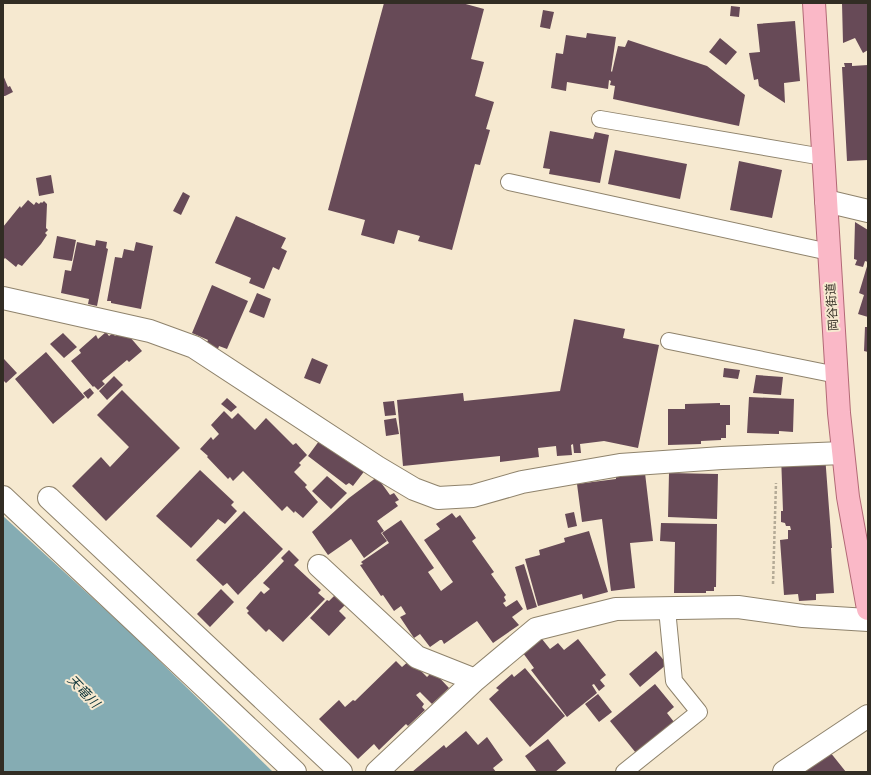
<svg xmlns="http://www.w3.org/2000/svg" width="871" height="775" viewBox="0 0 871 775" font-family="Merriweather,'Noto Sans JP',serif">
<style>
.water{fill:#85acb3}
.building{fill:#674a57}
.lines{fill:none;stroke-linecap:round;stroke-linejoin:round}
.lane-casing{stroke:#8f836c;stroke-width:18}
.street-casing{stroke:#8f836c;stroke-width:24}
.primary-casing{stroke:#b26875;stroke-width:24}
.path{stroke:#b5ab97;stroke-width:2.5;stroke-dasharray:3 2;stroke-linecap:butt}
.lane{stroke:#fff;stroke-width:16}
.street{stroke:#fff;stroke-width:22}
.primary{stroke:#fab8c7;stroke-width:22}
.labels{text-anchor:middle;stroke-width:4;stroke-linejoin:round;paint-order:stroke}
.street-label{font-size:12px;fill:#322d24;stroke:#f6e9d0}
.water-label{font-size:13px;font-style:italic;fill:#072f35;stroke:#f6e9d0}
</style>
<rect width="100%" height="100%" fill="#f6e9d0"/>
<path class="water" d="M 3,516 L 131,633 L 273,772 L 3,772 Z"/>
<path class="building" d="M 384,3 L 462,3 L 484,9 L 471,59 L 484,62 L 475,96 L 494,102 L 486,129 L 490,130 L 480,165 L 475,164 L 452,250 L 418,241 L 420,236 L 398,230 L 394,244 L 361,235 L 365,220 L 328,210 Z
M 842,3 L 867,3 L 868,5 L 868,50 L 863,53 L 855,38 L 843,43 Z
M 731,6 L 740,7 L 739,17 L 730,16 Z
M 543,10 L 554,12 L 550,29 L 540,27 Z
M 795,21 L 800,81 L 784,83 L 785,103 L 759,86 L 758,79 L 754,80 L 749,53 L 760,52 L 757,24 Z
M 587,33 L 616,37 L 611,71 L 612,72 L 618,46 L 625,47 L 628,40 L 707,66 L 745,95 L 739,126 L 613,99 L 615,86 L 610,85 L 611,81 L 609,80 L 608,89 L 567,82 L 566,91 L 551,88 L 556,53 L 563,54 L 566,35 L 586,38 Z
M 720,38 L 737,52 L 726,65 L 709,52 Z
M 844,63 L 852,63 L 852,66 L 868,65 L 868,160 L 847,161 L 842,67 L 845,67 Z
M 3,75 L 8,87 L 10,86 L 13,92 L 5,96 L 3,96 Z
M 550,131 L 593,139 L 595,132 L 609,135 L 600,183 L 549,174 L 550,169 L 543,168 Z
M 615,150 L 687,164 L 680,199 L 608,184 Z
M 739,161 L 782,170 L 772,218 L 730,210 Z
M 51,175 L 54,193 L 39,196 L 36,178 Z
M 183,192 L 190,196 L 181,215 L 173,211 Z
M 28,200 L 34,205 L 36,202 L 39,204 L 41,202 L 42,203 L 44,201 L 47,204 L 46,228 L 48,230 L 45,233 L 47,235 L 41,244 L 22,266 L 18,264 L 16,267 L 5,258 L 3,260 L 3,227 L 20,206 L 21,208 Z
M 236,216 L 286,238 L 281,248 L 287,251 L 279,270 L 273,267 L 264,289 L 249,283 L 251,278 L 215,263 Z
M 855,222 L 868,230 L 868,262 L 865,261 L 863,267 L 855,265 L 857,260 L 854,259 Z
M 57,236 L 76,240 L 72,261 L 53,258 Z
M 96,240 L 107,242 L 106,248 L 108,249 L 97,306 L 88,304 L 89,299 L 61,293 L 65,270 L 71,271 L 77,242 L 95,246 Z
M 136,242 L 153,246 L 141,309 L 111,303 L 111,301 L 107,301 L 115,257 L 122,258 L 124,249 L 134,251 Z
M 868,263 L 868,317 L 858,314 L 864,295 L 859,293 Z
M 212,285 L 248,301 L 227,349 L 219,346 L 218,349 L 206,344 L 208,340 L 192,333 Z
M 257,293 L 271,299 L 264,318 L 249,312 Z
M 574,319 L 625,329 L 623,338 L 659,345 L 638,448 L 604,441 L 580,444 L 581,453 L 574,453 L 573,444 L 571,445 L 572,455 L 557,456 L 556,446 L 538,448 L 539,457 L 500,462 L 500,456 L 403,466 L 397,400 L 463,393 L 464,401 L 560,391 Z
M 865,327 L 868,327 L 868,352 L 864,351 Z
M 123,329 L 142,351 L 129,362 L 127,360 L 102,381 L 105,384 L 98,390 L 94,386 L 93,387 L 71,361 L 81,353 L 79,350 L 96,335 L 98,339 L 106,332 L 109,336 L 113,333 L 115,336 Z
M 63,333 L 77,347 L 64,358 L 50,344 Z
M 46,352 L 85,397 L 53,424 L 15,379 Z
M 312,358 L 328,365 L 320,384 L 304,378 Z
M 3,359 L 4,359 L 17,373 L 6,383 L 3,380 Z
M 724,368 L 740,370 L 738,379 L 723,377 Z
M 756,375 L 783,377 L 781,395 L 753,393 Z
M 114,376 L 123,385 L 107,400 L 99,391 Z
M 90,388 L 94,393 L 88,399 L 83,393 Z
M 122,390 L 180,448 L 106,521 L 72,486 L 101,457 L 110,467 L 129,447 L 97,415 Z
M 749,397 L 794,399 L 793,432 L 779,431 L 779,434 L 747,433 Z
M 227,398 L 237,407 L 231,412 L 221,404 Z
M 394,401 L 396,415 L 385,416 L 383,402 Z
M 720,403 L 720,405 L 730,405 L 730,425 L 726,425 L 726,438 L 721,438 L 721,440 L 701,441 L 701,444 L 668,445 L 668,409 L 685,409 L 685,404 Z
M 224,411 L 232,419 L 238,413 L 255,430 L 266,418 L 293,445 L 296,443 L 307,455 L 299,463 L 301,465 L 294,472 L 307,485 L 305,487 L 318,502 L 303,518 L 295,511 L 294,513 L 287,506 L 282,511 L 243,471 L 233,481 L 230,477 L 228,479 L 207,457 L 208,456 L 200,449 L 211,437 L 213,440 L 219,434 L 211,425 Z
M 396,418 L 399,434 L 386,436 L 384,420 Z
M 322,437 L 366,469 L 353,486 L 349,483 L 346,485 L 308,456 Z
M 781,455 L 825,455 L 832,548 L 831,548 L 834,593 L 816,594 L 816,600 L 799,601 L 798,594 L 784,595 L 780,540 L 788,539 L 788,530 L 791,530 L 790,526 L 786,526 L 785,523 L 781,522 L 781,511 L 783,511 Z
M 200,470 L 234,502 L 231,505 L 237,511 L 225,524 L 218,519 L 191,548 L 156,516 Z
M 645,473 L 653,541 L 630,543 L 635,588 L 611,591 L 602,519 L 582,522 L 577,484 L 616,479 L 616,477 Z
M 669,473 L 718,474 L 717,519 L 668,517 Z
M 327,476 L 347,493 L 331,509 L 312,491 Z
M 377,477 L 390,495 L 394,493 L 399,500 L 395,502 L 398,506 L 377,521 L 384,531 L 381,533 L 387,541 L 364,558 L 351,539 L 328,555 L 312,532 L 349,498 Z
M 244,511 L 283,549 L 238,595 L 227,583 L 223,586 L 196,560 Z
M 574,512 L 577,526 L 568,528 L 565,514 Z
M 452,513 L 456,518 L 460,515 L 476,538 L 472,541 L 494,572 L 491,574 L 506,595 L 504,597 L 506,601 L 503,603 L 506,607 L 517,600 L 523,609 L 512,617 L 519,625 L 493,643 L 477,621 L 444,644 L 442,640 L 440,640 L 430,647 L 420,634 L 414,638 L 400,617 L 406,614 L 401,606 L 394,611 L 383,595 L 381,596 L 360,565 L 363,564 L 361,562 L 389,543 L 382,533 L 401,520 L 434,568 L 428,572 L 441,591 L 453,582 L 424,540 L 440,529 L 436,524 Z
M 661,523 L 717,524 L 716,587 L 714,587 L 714,591 L 706,591 L 706,593 L 674,593 L 675,542 L 660,541 Z
M 589,531 L 608,592 L 583,599 L 582,594 L 538,606 L 525,559 L 540,555 L 539,550 L 565,542 L 564,538 Z
M 289,550 L 299,560 L 294,565 L 321,590 L 318,593 L 325,599 L 283,642 L 269,629 L 266,632 L 247,613 L 249,611 L 246,608 L 261,591 L 264,594 L 270,589 L 263,583 L 284,561 L 281,558 Z
M 524,564 L 537,607 L 527,610 L 515,567 Z
M 221,589 L 234,602 L 210,627 L 197,614 Z
M 336,594 L 346,604 L 339,611 L 346,618 L 329,636 L 310,618 L 327,600 L 329,601 Z
M 542,639 L 550,649 L 558,643 L 564,650 L 578,639 L 606,675 L 600,680 L 605,686 L 599,691 L 594,684 L 592,685 L 597,693 L 567,717 L 531,670 L 534,668 L 523,653 Z
M 656,651 L 667,664 L 640,687 L 629,674 Z
M 410,660 L 427,677 L 433,671 L 449,688 L 432,704 L 420,692 L 416,695 L 424,704 L 422,707 L 425,710 L 408,726 L 406,724 L 379,750 L 374,744 L 358,759 L 319,719 L 339,700 L 345,707 L 353,700 L 355,701 L 396,661 L 402,667 Z
M 525,668 L 565,716 L 530,747 L 489,699 L 499,690 L 496,688 L 512,674 L 514,677 Z
M 655,684 L 674,707 L 667,713 L 674,722 L 636,753 L 610,721 Z
M 598,694 L 612,712 L 599,722 L 585,704 Z
M 466,731 L 478,745 L 487,737 L 503,760 L 493,768 L 496,772 L 412,772 L 444,745 L 446,748 Z
M 548,739 L 566,763 L 555,772 L 537,772 L 525,756 Z
M 830,752 L 846,772 L 802,772 Z"/>
<g class="lines">
<defs>
<path id="lane" d="M 600,119 L 823,157
M 509,182 L 829,252
M 669,341 L 837,375
M 624,772 L 699,712 L 674,681 L 667,609"/>
<path id="street" d="M 826,201 L 868,211
M 3,298 L 150,331 L 194,347 L 377,467 L 414,489 L 438,498 L 473,496 L 522,482 L 620,465 L 722,458 L 843,453
M 3,497 L 295,772
M 49,498 L 341,772
M 319,566 L 417,657 L 475,680
M 377,772 L 475,680 L 536,629 L 616,609 L 738,607 L 803,616 L 868,620
M 784,772 L 868,716"/>
<path id="primary" d="M 814,3 L 839,413 L 848,497 L 868,609"/>
</defs>
<use href="#lane" class="lane-casing"/>
<use href="#street" class="street-casing"/>
<use href="#primary" class="primary-casing"/>
<path class="path" d="M 773,584 L 776,483"/>
<use href="#lane" class="lane"/>
<use href="#street" class="street"/>
<use href="#primary" class="primary"/>
</g>
<g class="labels">
<g class="street-label">
<text transform="translate(832 307) rotate(-94)" y="4">岡谷街道</text>
</g>
<g class="water-label">
<text transform="translate(84 691) rotate(46)" y="5">天竜川</text>
</g>
</g>
<rect width="871" height="775" fill="none" stroke="#322d24" stroke-width="8"/>
</svg>
